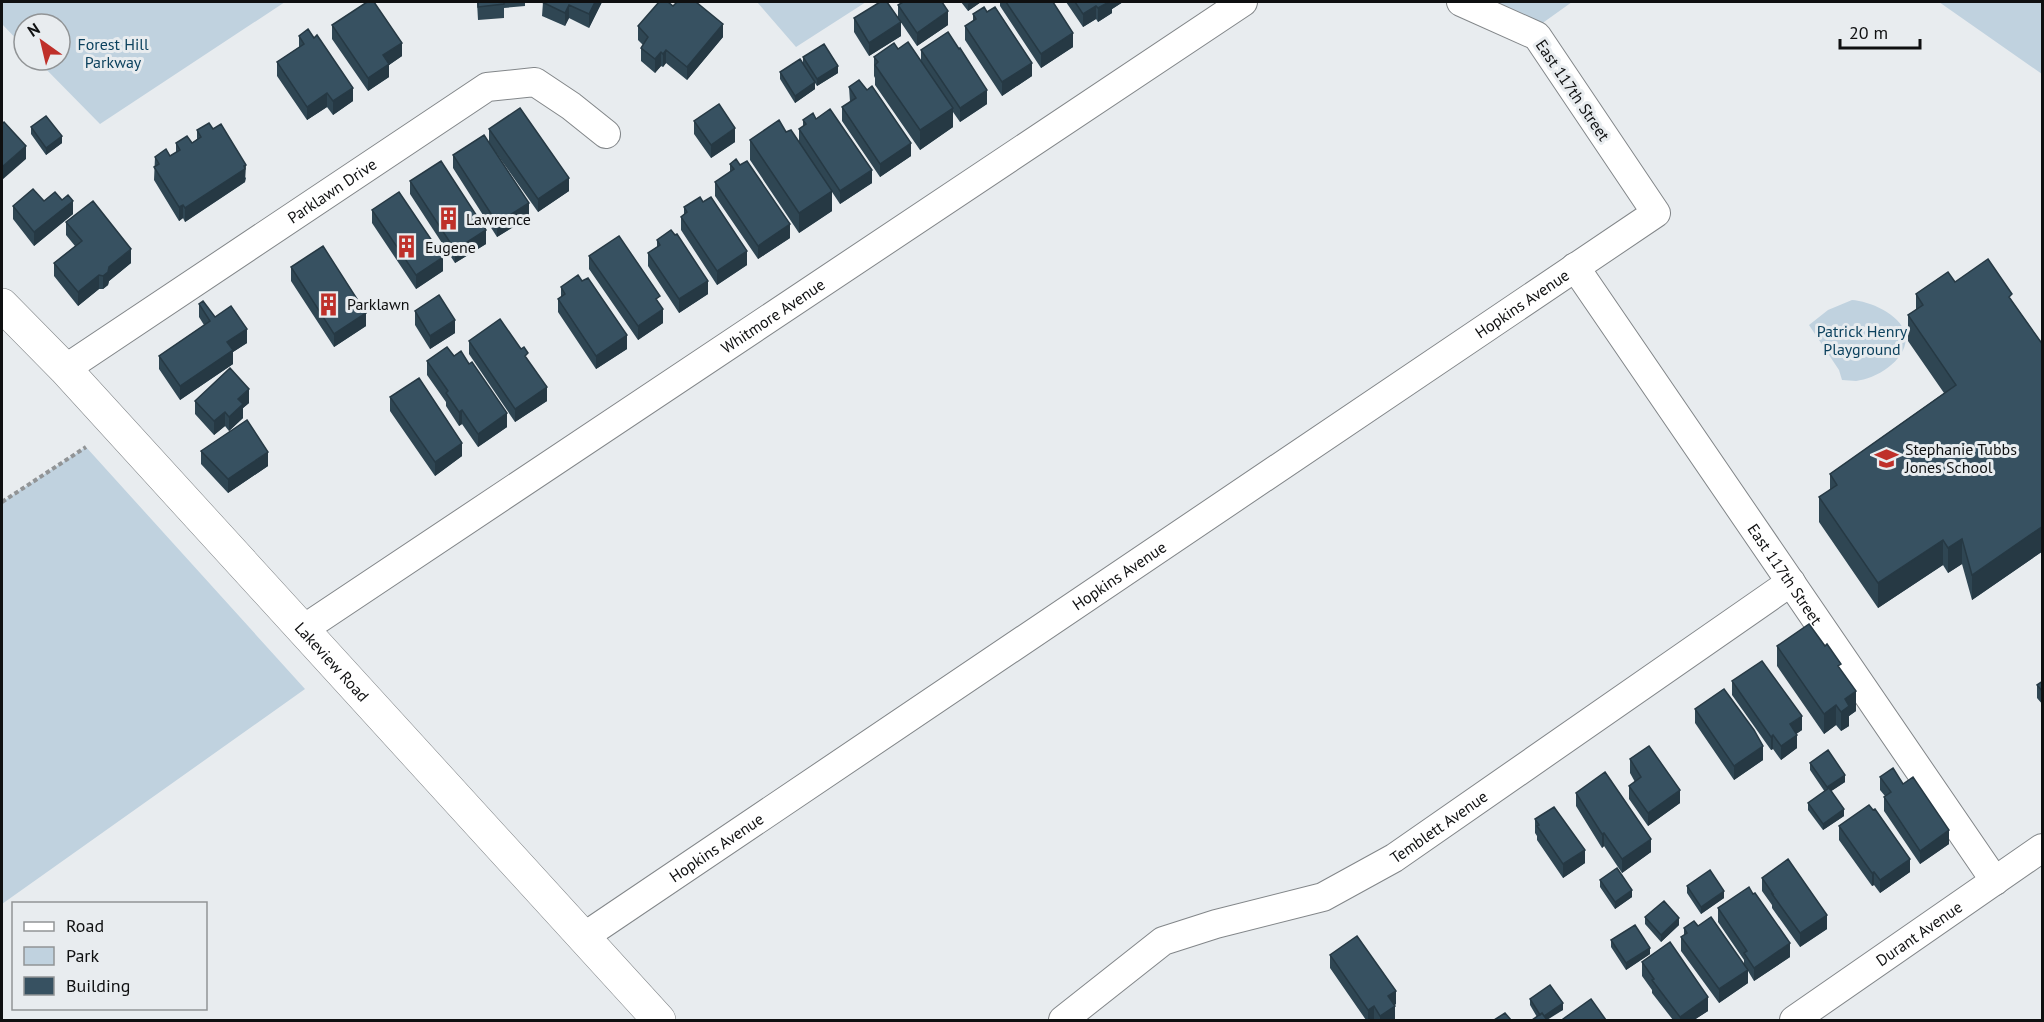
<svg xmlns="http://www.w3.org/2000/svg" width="2044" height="1022" viewBox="0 0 2044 1022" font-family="'PT Sans',sans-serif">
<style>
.green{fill:#c0d2df}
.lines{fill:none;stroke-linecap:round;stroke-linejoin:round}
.street-casing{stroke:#828689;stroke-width:30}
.secondary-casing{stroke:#828689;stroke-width:34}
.path{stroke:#919496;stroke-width:4;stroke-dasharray:4.5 3;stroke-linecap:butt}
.street{stroke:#fff;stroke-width:28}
.secondary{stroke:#fff;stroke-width:33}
.wall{fill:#2f4653}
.shaded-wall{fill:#263944}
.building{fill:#375161;stroke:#263944;stroke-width:1.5}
.labels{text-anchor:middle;stroke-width:6;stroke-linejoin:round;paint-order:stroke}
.park-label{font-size:16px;fill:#0d425e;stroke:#e8ecef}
.street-label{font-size:16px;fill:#0f1011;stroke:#e8ecef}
.poi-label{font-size:16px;fill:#0f1011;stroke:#e8ecef;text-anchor:start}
</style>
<rect width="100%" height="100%" fill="#e8ecef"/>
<path class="green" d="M 2,2 L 285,2 L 100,124 L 37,60 L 60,60 L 60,24 L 24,24 L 24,47 L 2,24 Z
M 757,2 L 866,2 L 796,47 Z
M 1461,2 L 1572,2 L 1530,32 Z
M 1939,2 L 2042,2 L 2042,74 Z
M 1852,300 C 1869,301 1900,314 1905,333 C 1911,358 1877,379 1856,381 C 1852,381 1847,380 1842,380 L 1839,370 L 1809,325 L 1828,310 Z
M 86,447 L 305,689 L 2,904 L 2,502 Z"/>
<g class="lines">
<defs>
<g id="street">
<path id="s1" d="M 1575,267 L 1995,881"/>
<path id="s2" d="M 65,369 L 487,87 L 535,82 L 571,106 L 606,134"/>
<path id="s3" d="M 302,630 L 1243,2"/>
<path id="s4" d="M 582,938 L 1656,213 L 1537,36 L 1461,2"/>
<path id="s5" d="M 1063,1020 L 1163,941 L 1216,924 L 1323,897 L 1394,858 L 1791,582"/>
<path id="s6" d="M 1794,1020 L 2042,848"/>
</g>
<g id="secondary">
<path id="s7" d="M 2,305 L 65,369 L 659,1020"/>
</g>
</defs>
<use href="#street" class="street-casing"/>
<use href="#secondary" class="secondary-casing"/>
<path class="path" d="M 2,502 L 86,447"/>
<use href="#street" class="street"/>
<use href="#secondary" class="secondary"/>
</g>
<path class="wall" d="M 477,2 L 525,2 L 525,6 L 504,8 L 504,18 L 478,20 Z
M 543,2 L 602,2 L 589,28 L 569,18 L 565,26 L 542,16 Z
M 961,2 L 981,2 L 968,11 Z
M 1000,2 L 1053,2 L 1073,47 L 1041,68 L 1000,6 Z
M 1066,2 L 1123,2 L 1112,9 L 1112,13 L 1098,22 L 1096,19 L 1083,27 Z
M 898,5 L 948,25 L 917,46 L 898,18 Z
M 673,6 L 723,37 L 687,80 L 666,63 L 663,67 L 661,66 L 655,73 L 641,61 L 641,48 L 643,45 L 638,40 L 638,26 Z
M 973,14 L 1032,76 L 1002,96 L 965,40 L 965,26 L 973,21 Z
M 854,18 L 901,36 L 869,56 L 854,32 Z
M 332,25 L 402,56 L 389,65 L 389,77 L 368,91 L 332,39 Z
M 299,36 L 353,101 L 333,115 L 327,107 L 307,120 L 277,76 L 277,62 L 299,47 Z
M 898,49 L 921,61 L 921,50 L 987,104 L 960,122 L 953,112 L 953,127 L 920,150 L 875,85 L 875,78 L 874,76 L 874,57 Z
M 803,57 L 838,73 L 817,86 L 815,83 L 815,89 L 795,103 L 780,79 L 780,72 L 803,64 Z
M 849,87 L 911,156 L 880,177 L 842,121 L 842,107 L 850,102 Z
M 816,119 L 872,183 L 840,204 L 832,192 L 832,211 L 799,233 L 750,160 L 750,140 L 799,141 L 799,129 L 803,126 L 803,120 Z
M 694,121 L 735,142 L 711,158 L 694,134 Z
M 31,127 L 62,143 L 46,155 L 31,134 Z
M 489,129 L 569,191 L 538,212 L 489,143 Z
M 197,130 L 246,178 L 245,182 L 185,222 L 183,218 L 179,221 L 154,180 L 155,157 L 170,156 L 176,152 L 176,143 L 192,143 L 197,139 Z
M 453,155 L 529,217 L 497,237 L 453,168 Z
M 730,164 L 790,238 L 758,259 L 715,196 L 715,182 L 730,172 Z
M 410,181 L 486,244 L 455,263 L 410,194 Z
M 62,200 L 73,214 L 34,246 L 13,219 L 13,206 L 44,201 Z
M 684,207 L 747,265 L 717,285 L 681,230 L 681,217 L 684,215 Z
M 372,210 L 443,271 L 416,289 L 372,223 Z
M 66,222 L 131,263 L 109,281 L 108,285 L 103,289 L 99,289 L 78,306 L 54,276 L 54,263 L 75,246 L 66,235 Z
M 657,240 L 708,294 L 679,313 L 648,266 L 648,253 L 657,247 Z
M 589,256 L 663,323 L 638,340 L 589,269 Z
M 291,267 L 366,326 L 334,347 L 291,281 Z
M 561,287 L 627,349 L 596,369 L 558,312 L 558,299 L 561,297 Z
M 1916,294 L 2012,301 L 2043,345 L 2043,551 L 1972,600 L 1962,564 L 1948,573 L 1943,565 L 1878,608 L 1819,522 L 1819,497 L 1830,490 L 1830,474 L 1944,393 L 1908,341 L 1908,315 L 1916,310 Z
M 199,304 L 247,343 L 233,352 L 233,364 L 180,400 L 159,369 L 159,356 L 204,325 L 199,317 Z
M 415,311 L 455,333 L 430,349 L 415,325 Z
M 469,341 L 528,361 L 547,401 L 515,422 L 469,354 Z
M 427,361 L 507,427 L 478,447 L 462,424 L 459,426 L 446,406 L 446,402 L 427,375 Z
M 390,397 L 462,456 L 435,476 L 390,411 Z
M 195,401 L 249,403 L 243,408 L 243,418 L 229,431 L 225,426 L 214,435 L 195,414 Z
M 201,451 L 268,466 L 228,493 L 201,464 Z
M 1777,646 L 1841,670 L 1856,711 L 1849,716 L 1849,726 L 1841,731 L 1836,725 L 1824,734 L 1777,666 Z
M 1732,681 L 1802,730 L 1796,734 L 1797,748 L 1781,760 L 1773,749 L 1771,750 L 1732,695 Z
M 2043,681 L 2043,705 L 2037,698 L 2037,685 Z
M 1695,709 L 1763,760 L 1734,780 L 1695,723 Z
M 1630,759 L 1680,803 L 1648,826 L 1629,799 L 1629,786 L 1635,782 L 1630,773 Z
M 1810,763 L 1845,782 L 1831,791 L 1844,816 L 1823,830 L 1808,810 L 1808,803 L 1825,792 L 1810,770 Z
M 1880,777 L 1949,844 L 1920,864 L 1884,811 L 1884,797 L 1885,796 L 1880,790 Z
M 1576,793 L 1651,852 L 1622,873 L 1604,846 L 1602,848 L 1576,806 Z
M 1535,819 L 1585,863 L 1563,878 L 1537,840 L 1537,836 L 1535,833 Z
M 1839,826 L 1910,872 L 1880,893 L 1874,885 L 1872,886 L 1839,840 Z
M 1762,878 L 1827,929 L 1800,947 L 1772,908 L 1772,905 L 1762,891 Z
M 1600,880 L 1632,897 L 1615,909 L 1600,887 Z
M 1687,886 L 1724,898 L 1701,914 L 1687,893 Z
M 1718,908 L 1790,957 L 1754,981 L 1748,971 L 1748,983 L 1719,1003 L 1681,951 L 1681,937 L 1684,936 L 1684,928 L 1698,926 L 1744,965 L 1744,960 L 1718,922 Z
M 1645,917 L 1679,925 L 1661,942 L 1645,924 Z
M 1611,940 L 1650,954 L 1626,970 L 1611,947 Z
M 1330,955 L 1396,1004 L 1394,1005 L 1395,1020 L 1366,1020 L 1330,968 Z
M 1642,962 L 1708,1011 L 1694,1020 L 1673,1020 L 1652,993 L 1652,990 L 1642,976 Z
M 1530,999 L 1563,1010 L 1537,1017 L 1530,1005 Z"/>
<path class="shaded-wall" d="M 595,2 L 602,2 L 589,28 L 589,14 Z
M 972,2 L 981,2 L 968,11 L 968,4 Z
M 1109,2 L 1123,2 L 1112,9 L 1112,13 L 1098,22 L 1098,8 Z
M 569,5 L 569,18 L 565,26 L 565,13 Z
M 1096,6 L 1096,19 L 1083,27 L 1083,14 Z
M 948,11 L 948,25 L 917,46 L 917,33 Z
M 901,22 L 901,36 L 869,56 L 869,43 Z
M 723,24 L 723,37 L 687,80 L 687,67 Z
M 1073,33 L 1073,47 L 1041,68 L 1041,54 Z
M 402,43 L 402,56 L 389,65 L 389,77 L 368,91 L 368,78 L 383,55 Z
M 666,50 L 666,63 L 663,67 L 663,54 Z
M 661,52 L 661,66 L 655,73 L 655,59 Z
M 1032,63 L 1032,76 L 1002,96 L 1002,82 Z
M 838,66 L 838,73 L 817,86 L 817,79 Z
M 815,82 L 815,89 L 795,103 L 795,96 Z
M 353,88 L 353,101 L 333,115 L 333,101 Z
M 987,90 L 987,104 L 960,122 L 960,108 Z
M 327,93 L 327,107 L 307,120 L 307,107 Z
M 953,108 L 953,127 L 920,150 L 920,130 Z
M 735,128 L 735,142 L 711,158 L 711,145 Z
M 62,136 L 62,143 L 46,155 L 46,148 Z
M 911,143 L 911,156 L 880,177 L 880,164 Z
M 26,146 L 26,159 L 2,180 L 2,167 Z
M 246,165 L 245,182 L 185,222 L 185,208 Z
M 872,170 L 872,183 L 840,204 L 840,191 Z
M 569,178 L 569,191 L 538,212 L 538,199 Z
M 832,191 L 832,211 L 799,233 L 799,213 Z
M 73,201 L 73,214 L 34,246 L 34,232 Z
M 529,203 L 529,217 L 497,237 L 497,223 Z
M 183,205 L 183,218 L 179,221 L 179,207 Z
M 790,224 L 790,238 L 758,259 L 758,246 Z
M 486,230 L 486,244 L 455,263 L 455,250 Z
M 131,249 L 131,263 L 109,281 L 108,285 L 103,289 L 103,276 L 109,267 Z
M 747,251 L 747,265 L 717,285 L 717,271 Z
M 443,257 L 443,271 L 416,289 L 416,275 Z
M 99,275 L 99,289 L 78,306 L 78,292 Z
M 708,281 L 708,294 L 679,313 L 679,299 Z
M 663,309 L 663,323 L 638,340 L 638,326 Z
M 366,313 L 366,326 L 334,347 L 334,334 Z
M 455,320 L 455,333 L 430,349 L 430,336 Z
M 247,329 L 247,343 L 233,352 L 233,364 L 180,400 L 180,386 L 227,342 Z
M 627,335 L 627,349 L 596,369 L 596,356 Z
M 547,387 L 547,401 L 515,422 L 515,409 Z
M 249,389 L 249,403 L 243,408 L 243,418 L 229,431 L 229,417 L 238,399 Z
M 462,410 L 462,424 L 459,426 L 459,412 Z
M 225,412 L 225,426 L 214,435 L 214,421 Z
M 507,413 L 507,427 L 478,447 L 478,434 Z
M 462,443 L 462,456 L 435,476 L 435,462 Z
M 268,452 L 268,466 L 228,493 L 228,479 Z
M 2043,526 L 2043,551 L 1972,600 L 1972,575 Z
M 1962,539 L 1962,564 L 1948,573 L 1948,548 Z
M 1943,540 L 1943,565 L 1878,608 L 1878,583 Z
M 1856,691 L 1856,711 L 1849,716 L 1849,726 L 1841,731 L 1841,712 L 1845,699 Z
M 1836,705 L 1836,725 L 1824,734 L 1824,714 Z
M 1802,716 L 1802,730 L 1790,738 L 1790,724 Z
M 1773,735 L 1773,749 L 1771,750 L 1771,737 Z
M 1797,735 L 1797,748 L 1781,760 L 1781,746 Z
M 1763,746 L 1763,760 L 1734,780 L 1734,766 Z
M 1845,775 L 1845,782 L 1827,794 L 1827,787 Z
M 1680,790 L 1680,803 L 1648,826 L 1648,813 Z
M 1844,809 L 1844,816 L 1823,830 L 1823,824 Z
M 1949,830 L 1949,844 L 1920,864 L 1920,851 Z
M 1604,833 L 1604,846 L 1602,848 L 1602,834 Z
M 1651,839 L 1651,852 L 1622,873 L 1622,859 Z
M 1585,850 L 1585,863 L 1563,878 L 1563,864 Z
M 1910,859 L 1910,872 L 1880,893 L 1880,880 Z
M 1874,872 L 1874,885 L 1872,886 L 1872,873 Z
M 1632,890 L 1632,897 L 1615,909 L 1615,902 Z
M 1724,891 L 1724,898 L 1701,914 L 1701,907 Z
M 1827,915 L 1827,929 L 1800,947 L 1800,933 Z
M 1679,918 L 1679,925 L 1661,942 L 1661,935 Z
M 1790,943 L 1790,957 L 1754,981 L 1754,968 Z
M 1650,948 L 1650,954 L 1626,970 L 1626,963 Z
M 1748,970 L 1748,983 L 1719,1003 L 1719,989 Z
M 1396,991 L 1396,1004 L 1388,1010 L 1388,996 Z
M 1708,997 L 1708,1011 L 1694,1020 L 1680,1020 L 1680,1017 Z
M 1563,1003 L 1563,1010 L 1547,1020 L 1542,1017 Z
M 1374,1006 L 1374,1020 L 1368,1020 L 1368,1010 Z
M 1395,1006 L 1395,1020 L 1380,1020 L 1380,1016 Z"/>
<path class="building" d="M 367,2 L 374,2 L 402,43 L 383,55 L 389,64 L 368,78 L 332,25 Z
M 478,2 L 504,2 L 504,4 L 478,7 Z
M 542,2 L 595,2 L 589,14 L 569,5 L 565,13 Z
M 659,2 L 668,2 L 673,6 L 677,2 L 696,2 L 723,24 L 687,67 L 666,50 L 663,54 L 661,52 L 655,59 L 641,48 L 648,37 L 638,26 Z
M 880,2 L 887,2 L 901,22 L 869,43 L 854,18 Z
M 903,2 L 942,2 L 948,11 L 917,33 L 898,5 Z
M 1006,2 L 1053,2 L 1073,33 L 1041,54 Z
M 1075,2 L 1109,2 L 1098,8 L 1096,6 L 1083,14 Z
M 984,7 L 987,12 L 995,7 L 1032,63 L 1002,82 L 965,26 L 976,19 L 973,14 Z
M 308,29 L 314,38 L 317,35 L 353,88 L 333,101 L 327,93 L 307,107 L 277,62 L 304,44 L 299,36 Z
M 948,32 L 959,49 L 960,48 L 987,90 L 960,108 L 921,50 Z
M 908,42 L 953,108 L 920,130 L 875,65 L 878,62 L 874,57 L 894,43 L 898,49 Z
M 824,44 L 838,66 L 817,79 L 803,57 Z
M 800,59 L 815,82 L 795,96 L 780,72 Z
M 859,80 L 867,90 L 872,86 L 911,143 L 880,164 L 842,107 L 856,98 L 849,87 Z
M 719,104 L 735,128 L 711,145 L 694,121 Z
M 520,108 L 569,178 L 538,199 L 489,129 Z
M 830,109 L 872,170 L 840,191 L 799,129 L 806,124 L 803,120 L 813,113 L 816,119 Z
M 46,116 L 62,136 L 46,148 L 31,127 Z
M 779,120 L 786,132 L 791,130 L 832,191 L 799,213 L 750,140 Z
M 4,122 L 26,146 L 2,167 L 2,124 Z
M 209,123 L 213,129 L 221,124 L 246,165 L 244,166 L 245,169 L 185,208 L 183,205 L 179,207 L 154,167 L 159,164 L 155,157 L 166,149 L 170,156 L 180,150 L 176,143 L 187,136 L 192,143 L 201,137 L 197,130 Z
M 484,135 L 529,203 L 497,223 L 453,155 Z
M 736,159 L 740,165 L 747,161 L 790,224 L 758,246 L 715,182 L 734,169 L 730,164 Z
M 441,161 L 486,230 L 455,250 L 410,181 Z
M 33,189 L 44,201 L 55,192 L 62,200 L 68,195 L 73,201 L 34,232 L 13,206 Z
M 399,192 L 443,257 L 416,275 L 372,210 Z
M 700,197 L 703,202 L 711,197 L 747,251 L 717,271 L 681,217 L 687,212 L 684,207 Z
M 93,201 L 131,249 L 109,267 L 108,272 L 103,276 L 99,275 L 78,292 L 54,263 L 82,241 L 66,222 Z
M 671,230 L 675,235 L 677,234 L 708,281 L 679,299 L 648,253 L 660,245 L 657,240 Z
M 619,236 L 660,296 L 656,299 L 663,309 L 638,326 L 589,256 Z
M 323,246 L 366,313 L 334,334 L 291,267 Z
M 1988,259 L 2012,294 L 2009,297 L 2043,345 L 2043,526 L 1972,575 L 1962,539 L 1948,548 L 1943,540 L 1878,583 L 1819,497 L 1837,485 L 1830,474 L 1956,385 L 1908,315 L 1923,305 L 1916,294 L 1948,272 L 1955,282 Z
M 578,275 L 582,281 L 588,278 L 627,335 L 596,356 L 558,299 L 565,294 L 561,287 Z
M 439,295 L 455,320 L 430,336 L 415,311 Z
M 203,301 L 215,317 L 231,306 L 247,329 L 227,342 L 233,350 L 180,386 L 159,356 L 210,321 L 199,304 Z
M 500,319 L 521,349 L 524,347 L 528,353 L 525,356 L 547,387 L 515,409 L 469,341 Z
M 447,347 L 454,356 L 461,351 L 469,364 L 472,362 L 507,413 L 478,434 L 462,410 L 459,412 L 446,393 L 448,391 L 427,361 Z
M 230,368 L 249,389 L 238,399 L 243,404 L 229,417 L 225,412 L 214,421 L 195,401 Z
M 419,378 L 462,443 L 435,462 L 390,397 Z
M 247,420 L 268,452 L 228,479 L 201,451 Z
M 1809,624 L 1825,646 L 1827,644 L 1841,664 L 1838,666 L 1856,691 L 1845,699 L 1849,706 L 1841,712 L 1836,705 L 1824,714 L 1777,646 Z
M 1762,661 L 1802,716 L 1790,724 L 1797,735 L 1781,746 L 1773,735 L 1771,737 L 1732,681 Z
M 2043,681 L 2043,692 L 2037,685 Z
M 1724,689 L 1754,730 L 1763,746 L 1734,766 L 1695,709 Z
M 1649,746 L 1680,790 L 1648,813 L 1629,786 L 1641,777 L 1630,759 Z
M 1828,750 L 1845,775 L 1827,787 L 1810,763 Z
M 1893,768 L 1903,784 L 1913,777 L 1949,830 L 1920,851 L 1884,797 L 1891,792 L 1880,777 Z
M 1605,772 L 1651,839 L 1622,859 L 1604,833 L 1602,834 L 1576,793 Z
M 1829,788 L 1844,809 L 1823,824 L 1808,803 Z
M 1869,805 L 1873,810 L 1875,809 L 1910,859 L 1880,880 L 1874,872 L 1872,873 L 1839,826 Z
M 1554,807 L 1585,850 L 1563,864 L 1537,826 L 1539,825 L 1535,819 Z
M 1788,859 L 1827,915 L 1800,933 L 1772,894 L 1773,894 L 1762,878 Z
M 1617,868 L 1632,890 L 1615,902 L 1600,880 Z
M 1710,870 L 1724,891 L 1701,907 L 1687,886 Z
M 1749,887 L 1753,894 L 1755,893 L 1790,943 L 1754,968 L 1744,953 L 1747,951 L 1718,908 Z
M 1664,901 L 1679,918 L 1661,935 L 1645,917 Z
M 1711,917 L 1748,970 L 1719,989 L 1681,937 L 1687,933 L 1684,928 L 1694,921 L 1698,926 Z
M 1635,925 L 1650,948 L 1626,963 L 1611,940 Z
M 1357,936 L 1396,991 L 1388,996 L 1395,1006 L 1380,1016 L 1374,1006 L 1368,1010 L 1330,955 Z
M 1670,942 L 1708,997 L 1680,1017 L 1652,980 L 1654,979 L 1642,962 Z
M 1550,985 L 1563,1003 L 1544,1016 L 1542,1013 L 1540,1015 L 1530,999 Z
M 1591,999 L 1606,1020 L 1564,1020 L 1563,1019 Z
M 1505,1013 L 1511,1020 L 1494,1020 Z
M 1542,1013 L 1547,1020 L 1532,1020 Z"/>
<defs>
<symbol id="building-bare" viewBox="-9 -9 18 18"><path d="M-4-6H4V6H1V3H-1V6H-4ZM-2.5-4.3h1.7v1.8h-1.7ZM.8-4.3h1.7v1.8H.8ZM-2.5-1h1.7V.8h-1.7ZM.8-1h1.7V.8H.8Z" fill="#bf302a" stroke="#e8ecef" stroke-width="2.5" paint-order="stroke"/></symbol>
<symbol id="school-bare" viewBox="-9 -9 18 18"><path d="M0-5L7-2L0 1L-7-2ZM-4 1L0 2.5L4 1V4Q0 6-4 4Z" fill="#bf302a" stroke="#e8ecef" stroke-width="2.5" paint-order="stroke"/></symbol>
</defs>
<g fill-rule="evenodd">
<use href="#building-bare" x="432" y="202" width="33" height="33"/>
<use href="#building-bare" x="390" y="230" width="33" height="33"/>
<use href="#building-bare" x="312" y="288" width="33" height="33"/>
<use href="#school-bare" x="1870" y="442" width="33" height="33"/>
</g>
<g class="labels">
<g class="park-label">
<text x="113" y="50">Forest Hill<tspan x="113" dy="18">Parkway</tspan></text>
<text x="1862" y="337">Patrick Henry<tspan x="1862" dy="18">Playground</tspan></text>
</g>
<g class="street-label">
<text transform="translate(1573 90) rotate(56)" y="6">East 117th Street</text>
<text dy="6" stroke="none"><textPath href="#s2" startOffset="321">Parklawn Drive</textPath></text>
<text dy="6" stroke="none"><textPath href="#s4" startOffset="1134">Hopkins Avenue</textPath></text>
<text dy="6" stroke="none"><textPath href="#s3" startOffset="566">Whitmore Avenue</textPath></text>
<text dy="6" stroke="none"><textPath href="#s1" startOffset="372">East 117th Street</textPath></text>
<text dy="6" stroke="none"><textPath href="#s4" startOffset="648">Hopkins Avenue</textPath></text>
<text dy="6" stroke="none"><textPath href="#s7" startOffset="486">Lakeview Road</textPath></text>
<text dy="6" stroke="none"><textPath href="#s5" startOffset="429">Temblett Avenue</textPath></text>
<text dy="6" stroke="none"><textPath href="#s4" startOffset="162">Hopkins Avenue</textPath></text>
<text dy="6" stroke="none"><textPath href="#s6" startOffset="152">Durant Avenue</textPath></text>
</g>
<g class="poi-label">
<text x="466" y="225">Lawrence</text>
<text x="425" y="253">Eugene</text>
<text x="347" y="310">Parklawn</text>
<text x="1905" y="455">Stephanie Tubbs<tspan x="1905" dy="18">Jones School</tspan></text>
</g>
</g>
<rect width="2044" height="1022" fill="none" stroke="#0f1011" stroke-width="6"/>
<rect x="12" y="902" width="195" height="108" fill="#e8ecef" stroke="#919496" stroke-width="1.5"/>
<rect x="24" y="922" width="30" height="9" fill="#ffffff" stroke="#919496" stroke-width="1.5"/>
<text x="66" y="932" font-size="18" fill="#0f1011">Road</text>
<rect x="24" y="947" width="30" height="18" fill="#c0d2df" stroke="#919496" stroke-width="1.5"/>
<text x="66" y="962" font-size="18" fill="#0f1011">Park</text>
<rect x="24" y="977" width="30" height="18" fill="#375161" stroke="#919496" stroke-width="1.5"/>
<text x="66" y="992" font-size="18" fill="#0f1011">Building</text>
<g transform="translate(42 42) rotate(326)"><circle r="28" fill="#e8ecef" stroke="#919496" stroke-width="1.5"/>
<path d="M0-4.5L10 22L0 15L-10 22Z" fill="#bf302a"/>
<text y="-9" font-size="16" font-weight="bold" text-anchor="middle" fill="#0f1011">N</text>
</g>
<path d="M1840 39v9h80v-9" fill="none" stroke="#0f1011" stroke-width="3"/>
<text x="1849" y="39" font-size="18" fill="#0f1011" stroke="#e8ecef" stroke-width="4.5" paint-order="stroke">20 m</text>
</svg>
